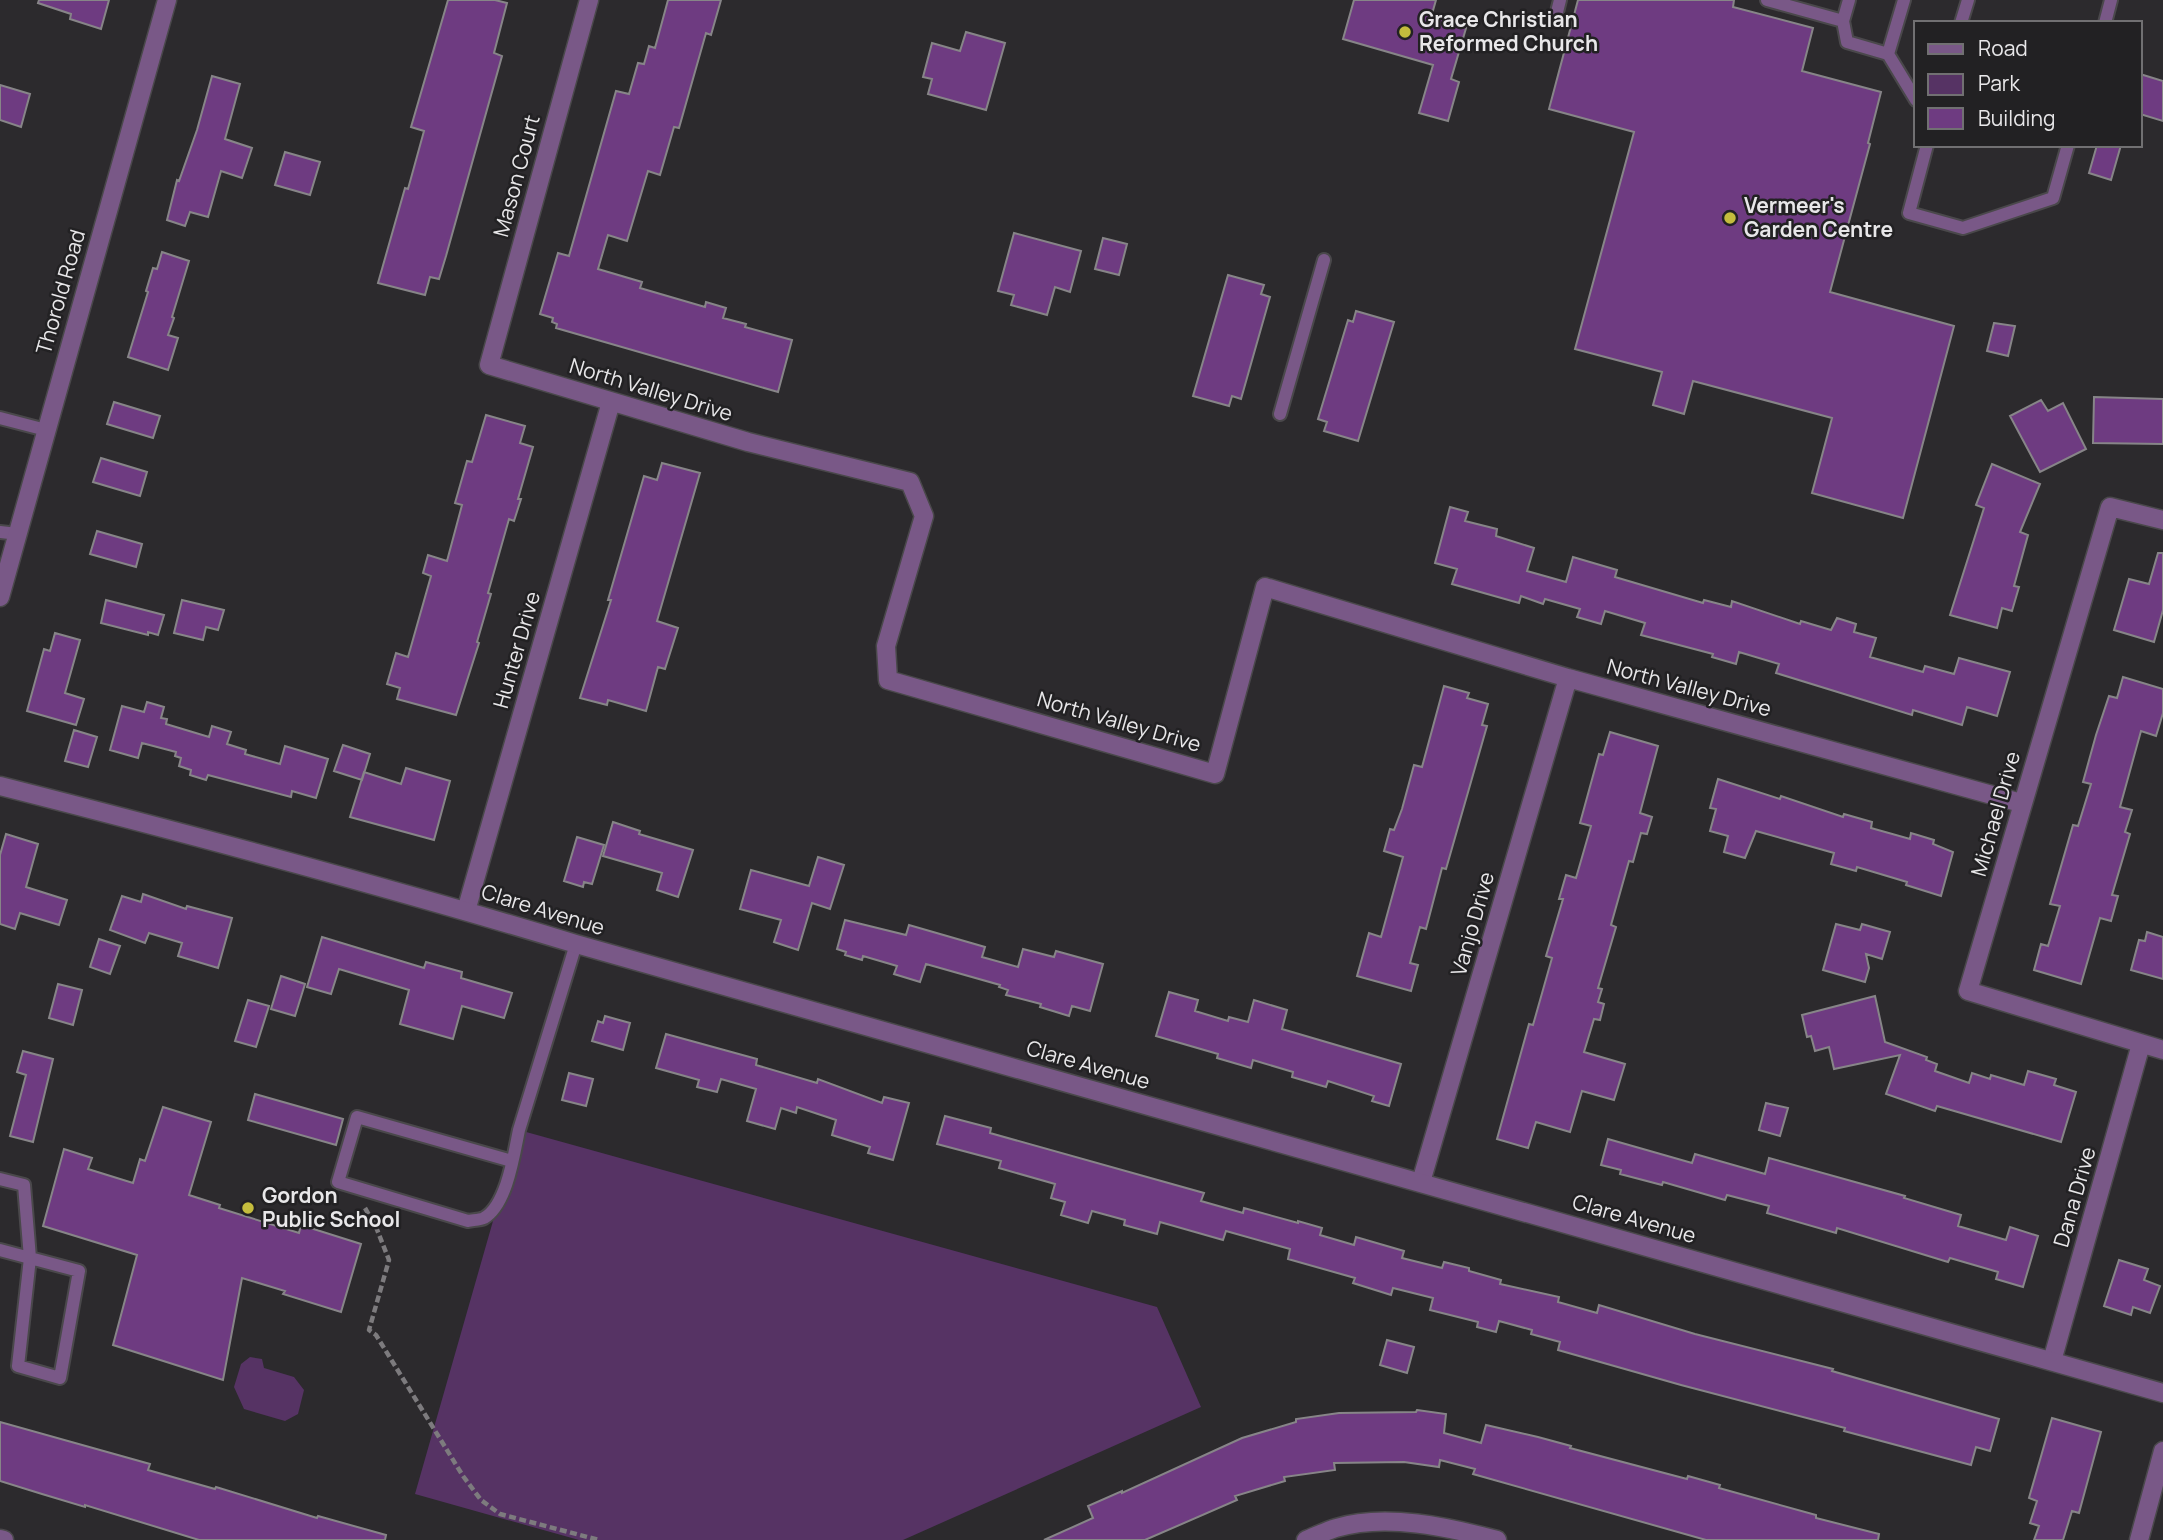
<svg xmlns="http://www.w3.org/2000/svg" width="2163" height="1540" viewBox="0 0 2163 1540" font-family="Manrope,sans-serif">
<style>
.green{fill:#563364}
.building{fill:#6e3b81;stroke:#878588;stroke-width:2}
.lines{fill:none;stroke-linecap:round;stroke-linejoin:round}
.service-casing{stroke:#4a484b;stroke-width:16}
.minor-casing{stroke:#4a484b;stroke-width:21}
.tertiary-casing{stroke:#4a484b;stroke-width:21}
.path{stroke:#7d7b7e;stroke-width:4.5;stroke-dasharray:7 3.5;stroke-linecap:butt}
.service{stroke:#795887;stroke-width:12}
.minor{stroke:#795887;stroke-width:18}
.tertiary{stroke:#795887;stroke-width:18}
.poi-dot{fill:#c4bc3d;stroke:#222123;stroke-width:2.5}
.labels{text-anchor:middle;stroke-width:5;stroke-linejoin:round;paint-order:stroke}
.poi-label{font-size:21px;font-weight:bold;fill:#e8e7e9;stroke:#222123;text-anchor:start}
.street-label{font-size:21px;fill:#e8e7e9;stroke:#222123}
</style>
<rect width="100%" height="100%" fill="#2c2a2d"/>
<path class="green" d="M 519,1130 L 1157,1307 L 1201,1407 L 903,1540 L 579,1540 L 415,1494 Z
M 250,1357 L 262,1359 L 264,1368 L 294,1377 L 304,1390 L 298,1414 L 285,1421 L 244,1409 L 234,1387 L 241,1364 Z"/>
<path class="building" d="M 39,0 L 109,0 L 101,29 L 70,19 L 71,14 L 38,3 Z
M 448,0 L 495,0 L 507,3 L 494,53 L 502,56 L 446,256 L 439,279 L 430,277 L 425,295 L 378,283 L 405,188 L 408,189 L 424,131 L 411,127 Z
M 668,0 L 721,0 L 711,35 L 706,33 L 679,128 L 674,127 L 660,175 L 648,171 L 627,241 L 608,235 L 598,269 L 642,282 L 640,288 L 705,307 L 706,302 L 726,308 L 723,318 L 746,324 L 745,327 L 792,340 L 778,392 L 556,328 L 557,324 L 552,322 L 553,318 L 540,314 L 558,253 L 569,256 L 616,91 L 629,94 L 638,63 L 644,64 L 649,46 L 655,48 Z
M 1354,0 L 1436,0 L 1432,14 L 1467,25 L 1451,79 L 1459,82 L 1448,121 L 1419,113 L 1433,65 L 1343,39 Z
M 1578,0 L 1734,0 L 1733,7 L 1813,28 L 1802,71 L 1881,92 L 1868,143 L 1870,144 L 1830,292 L 1954,326 L 1903,518 L 1812,493 L 1832,418 L 1693,381 L 1684,414 L 1653,405 L 1662,372 L 1575,349 L 1634,132 L 1549,109 Z
M 966,32 L 1005,43 L 986,110 L 928,94 L 932,79 L 923,77 L 932,43 L 960,51 Z
M 2140,74 L 2163,81 L 2163,121 L 2140,114 Z
M 212,76 L 240,84 L 225,139 L 252,148 L 242,178 L 221,171 L 208,217 L 190,212 L 185,226 L 167,220 L 177,180 L 179,181 L 197,130 Z
M 0,85 L 30,94 L 21,127 L 0,120 Z
M 2097,145 L 2121,145 L 2111,180 L 2089,173 Z
M 285,152 L 320,162 L 310,195 L 275,185 Z
M 1014,233 L 1081,251 L 1070,292 L 1055,287 L 1047,315 L 1011,305 L 1014,295 L 998,291 Z
M 1103,238 L 1127,244 L 1119,275 L 1095,269 Z
M 162,252 L 189,261 L 172,317 L 174,318 L 168,335 L 178,338 L 168,370 L 128,357 L 148,292 L 146,291 L 153,268 L 157,269 Z
M 1228,275 L 1264,285 L 1261,294 L 1270,297 L 1241,399 L 1232,396 L 1229,406 L 1193,396 Z
M 1356,311 L 1394,322 L 1358,441 L 1324,431 L 1327,422 L 1318,419 L 1348,320 L 1353,322 Z
M 1994,323 L 2015,326 L 2008,356 L 1987,351 Z
M 2094,397 L 2163,399 L 2163,444 L 2093,443 Z
M 2041,400 L 2048,411 L 2063,403 L 2086,449 L 2040,472 L 2010,416 Z
M 114,402 L 160,416 L 153,438 L 107,424 Z
M 486,415 L 525,426 L 520,443 L 533,447 L 518,499 L 521,499 L 514,521 L 509,519 L 488,593 L 491,594 L 477,642 L 479,643 L 456,715 L 397,699 L 400,688 L 387,684 L 396,653 L 408,657 L 431,576 L 423,573 L 428,555 L 447,561 L 462,505 L 455,503 L 467,461 L 472,462 Z
M 101,458 L 147,472 L 140,496 L 93,482 Z
M 662,463 L 700,473 L 657,621 L 678,628 L 665,669 L 658,667 L 646,711 L 608,700 L 607,705 L 580,698 L 611,600 L 608,600 L 644,476 L 657,480 Z
M 1992,464 L 2040,484 L 2020,532 L 2028,535 L 2014,586 L 2019,587 L 2012,611 L 2002,608 L 1997,628 L 1950,615 L 1984,508 L 1976,505 Z
M 1450,507 L 1468,512 L 1465,521 L 1497,529 L 1496,536 L 1534,548 L 1527,571 L 1566,582 L 1573,557 L 1617,570 L 1615,577 L 1703,603 L 1704,600 L 1731,607 L 1732,601 L 1800,624 L 1801,621 L 1831,630 L 1837,618 L 1856,624 L 1854,632 L 1876,638 L 1870,657 L 1923,672 L 1925,666 L 1954,674 L 1959,658 L 2010,672 L 1997,716 L 1967,707 L 1962,725 L 1913,710 L 1912,715 L 1776,673 L 1779,664 L 1739,652 L 1736,664 L 1712,657 L 1713,654 L 1641,635 L 1645,623 L 1605,611 L 1601,624 L 1577,617 L 1580,609 L 1545,599 L 1543,604 L 1521,596 L 1519,603 L 1452,584 L 1457,569 L 1435,563 Z
M 97,531 L 142,544 L 136,567 L 90,554 Z
M 2158,553 L 2163,553 L 2163,610 L 2154,642 L 2114,630 L 2129,579 L 2149,584 Z
M 106,600 L 164,615 L 158,635 L 148,632 L 148,635 L 101,623 Z
M 182,600 L 224,610 L 218,630 L 206,627 L 203,640 L 174,633 Z
M 55,633 L 80,640 L 65,693 L 84,699 L 76,725 L 27,711 L 44,649 L 50,651 Z
M 2123,677 L 2163,689 L 2163,713 L 2156,736 L 2141,731 L 2120,807 L 2132,810 L 2125,832 L 2130,834 L 2112,895 L 2118,896 L 2111,921 L 2100,918 L 2081,984 L 2034,970 L 2041,944 L 2048,946 L 2060,906 L 2050,904 L 2073,825 L 2078,826 L 2091,784 L 2083,782 L 2096,735 L 2109,696 L 2117,698 Z
M 1444,686 L 1469,693 L 1467,698 L 1488,704 L 1482,725 L 1487,726 L 1446,869 L 1442,868 L 1426,929 L 1420,927 L 1410,963 L 1418,965 L 1411,991 L 1357,976 L 1369,933 L 1381,937 L 1403,857 L 1384,851 L 1390,829 L 1394,830 L 1402,809 L 1414,765 L 1422,767 Z
M 147,702 L 164,707 L 161,718 L 167,719 L 166,724 L 209,737 L 212,726 L 231,732 L 227,744 L 246,750 L 245,754 L 280,764 L 285,746 L 328,759 L 316,798 L 292,791 L 291,797 L 208,775 L 206,780 L 190,775 L 191,770 L 179,766 L 181,758 L 175,756 L 176,752 L 142,743 L 138,758 L 110,750 L 122,706 L 144,712 Z
M 74,730 L 97,737 L 88,767 L 65,761 Z
M 1610,732 L 1658,746 L 1640,813 L 1652,817 L 1647,834 L 1641,833 L 1633,862 L 1629,861 L 1611,925 L 1616,927 L 1598,988 L 1602,989 L 1598,1002 L 1604,1004 L 1600,1020 L 1594,1019 L 1584,1052 L 1625,1064 L 1614,1100 L 1582,1091 L 1570,1132 L 1536,1122 L 1528,1148 L 1497,1139 L 1529,1024 L 1533,1025 L 1552,958 L 1546,956 L 1563,899 L 1559,899 L 1566,875 L 1576,878 L 1591,826 L 1580,823 L 1599,754 L 1603,755 Z
M 343,745 L 370,754 L 362,780 L 334,771 Z
M 406,768 L 450,781 L 434,840 L 350,817 L 364,772 L 401,784 Z
M 1718,779 L 1780,799 L 1781,796 L 1843,817 L 1844,814 L 1872,822 L 1871,828 L 1910,839 L 1911,833 L 1934,840 L 1933,844 L 1953,852 L 1941,896 L 1906,885 L 1907,882 L 1857,867 L 1856,871 L 1831,864 L 1834,853 L 1756,831 L 1745,858 L 1724,852 L 1728,836 L 1710,831 L 1716,809 L 1710,808 Z
M 613,822 L 640,831 L 639,834 L 693,850 L 678,897 L 657,890 L 662,873 L 603,856 Z
M 6,834 L 38,844 L 26,887 L 67,900 L 59,925 L 20,913 L 15,929 L 0,924 L 0,855 Z
M 577,837 L 604,845 L 592,884 L 584,882 L 583,887 L 564,881 Z
M 818,857 L 844,865 L 830,909 L 812,903 L 798,950 L 774,942 L 781,920 L 740,909 L 751,870 L 809,886 Z
M 143,894 L 186,909 L 187,906 L 232,918 L 218,968 L 178,956 L 182,943 L 149,933 L 145,943 L 110,930 L 122,896 L 141,902 Z
M 845,920 L 906,935 L 909,925 L 985,947 L 982,957 L 1018,967 L 1023,949 L 1054,957 L 1056,951 L 1103,964 L 1090,1011 L 1072,1006 L 1069,1016 L 1040,1007 L 1041,1004 L 1006,995 L 1008,990 L 999,987 L 1000,985 L 926,964 L 920,982 L 894,974 L 897,966 L 863,956 L 862,960 L 845,955 L 846,952 L 837,949 Z
M 1836,924 L 1860,930 L 1862,924 L 1890,932 L 1882,959 L 1866,954 L 1869,968 L 1865,982 L 1823,970 Z
M 2147,932 L 2163,937 L 2163,979 L 2131,970 L 2139,940 L 2145,941 Z
M 322,937 L 424,968 L 426,962 L 462,972 L 461,978 L 512,993 L 504,1018 L 462,1006 L 453,1039 L 400,1024 L 409,990 L 339,969 L 331,994 L 307,987 Z
M 99,939 L 120,946 L 110,974 L 90,967 Z
M 281,976 L 305,984 L 295,1016 L 271,1009 Z
M 58,984 L 82,990 L 73,1025 L 49,1018 Z
M 1169,992 L 1198,1000 L 1195,1011 L 1228,1021 L 1229,1017 L 1248,1022 L 1254,1000 L 1287,1010 L 1282,1029 L 1401,1064 L 1389,1106 L 1372,1101 L 1374,1096 L 1328,1081 L 1326,1087 L 1292,1077 L 1293,1072 L 1253,1060 L 1251,1068 L 1217,1058 L 1218,1054 L 1156,1036 Z
M 1875,996 L 1885,1042 L 1927,1057 L 1926,1060 L 1937,1064 L 1935,1071 L 1969,1083 L 1972,1073 L 1990,1079 L 1991,1075 L 2024,1085 L 2028,1071 L 2056,1079 L 2054,1085 L 2076,1092 L 2061,1142 L 1937,1106 L 1935,1111 L 1886,1094 L 1900,1055 L 1834,1069 L 1829,1047 L 1815,1051 L 1811,1036 L 1807,1037 L 1802,1015 Z
M 248,1000 L 269,1006 L 256,1047 L 235,1041 Z
M 605,1016 L 630,1023 L 623,1050 L 592,1041 L 598,1021 L 603,1023 Z
M 666,1034 L 757,1059 L 756,1065 L 817,1083 L 818,1079 L 882,1103 L 884,1097 L 909,1103 L 893,1160 L 868,1153 L 870,1147 L 832,1135 L 836,1120 L 797,1107 L 796,1113 L 781,1108 L 775,1129 L 747,1121 L 756,1089 L 721,1079 L 717,1092 L 697,1087 L 699,1080 L 656,1068 Z
M 23,1051 L 53,1059 L 33,1142 L 10,1136 L 26,1075 L 17,1072 Z
M 569,1073 L 593,1079 L 586,1106 L 562,1100 Z
M 255,1094 L 343,1119 L 336,1145 L 248,1120 Z
M 1766,1103 L 1788,1108 L 1780,1136 L 1759,1130 Z
M 163,1107 L 211,1122 L 189,1195 L 220,1205 L 219,1208 L 299,1233 L 301,1225 L 361,1244 L 341,1312 L 283,1294 L 285,1291 L 242,1278 L 223,1380 L 113,1345 L 137,1255 L 43,1226 L 64,1149 L 92,1158 L 88,1169 L 133,1183 L 140,1159 L 145,1161 Z
M 945,1116 L 991,1128 L 990,1133 L 1204,1193 L 1201,1201 L 1243,1213 L 1244,1208 L 1298,1223 L 1298,1221 L 1322,1228 L 1320,1235 L 1354,1245 L 1356,1237 L 1404,1251 L 1402,1258 L 1442,1268 L 1444,1262 L 1469,1268 L 1469,1271 L 1501,1280 L 1500,1284 L 1559,1297 L 1558,1302 L 1597,1313 L 1599,1305 L 1695,1334 L 1833,1369 L 1832,1371 L 1999,1419 L 1990,1451 L 1976,1447 L 1971,1465 L 1844,1431 L 1845,1428 L 1681,1385 L 1558,1350 L 1560,1342 L 1531,1334 L 1532,1330 L 1499,1321 L 1496,1332 L 1477,1327 L 1478,1322 L 1430,1310 L 1433,1298 L 1393,1288 L 1391,1295 L 1353,1283 L 1355,1278 L 1288,1259 L 1290,1249 L 1226,1231 L 1223,1240 L 1160,1222 L 1157,1234 L 1124,1225 L 1125,1220 L 1092,1211 L 1088,1223 L 1061,1215 L 1065,1202 L 1051,1198 L 1055,1184 L 999,1168 L 1001,1161 L 937,1144 Z
M 1608,1139 L 1692,1163 L 1695,1154 L 1765,1174 L 1769,1158 L 1905,1196 L 1904,1198 L 1961,1215 L 1958,1226 L 2006,1240 L 2010,1227 L 2038,1236 L 2023,1287 L 1996,1279 L 1998,1272 L 1950,1258 L 1948,1262 L 1837,1228 L 1836,1233 L 1767,1213 L 1769,1206 L 1727,1195 L 1725,1200 L 1663,1182 L 1662,1185 L 1620,1174 L 1621,1170 L 1601,1165 Z
M 2119,1260 L 2148,1269 L 2144,1280 L 2160,1286 L 2150,1313 L 2133,1307 L 2131,1315 L 2104,1306 Z
M 1387,1340 L 1414,1347 L 1407,1373 L 1380,1365 Z
M 1417,1410 L 1446,1414 L 1444,1433 L 1481,1443 L 1486,1425 L 1538,1437 L 1571,1446 L 1570,1448 L 1687,1479 L 1688,1476 L 1720,1485 L 1719,1488 L 1816,1515 L 1816,1518 L 1879,1534 L 1878,1540 L 1706,1540 L 1473,1474 L 1475,1469 L 1440,1460 L 1439,1467 L 1404,1462 L 1334,1463 L 1335,1470 L 1284,1477 L 1285,1481 L 1235,1496 L 1237,1500 L 1145,1540 L 1044,1540 L 1093,1518 L 1088,1506 L 1122,1491 L 1122,1493 L 1242,1438 L 1296,1422 L 1296,1419 L 1339,1413 L 1416,1412 Z
M 2052,1418 L 2101,1432 L 2079,1513 L 2072,1511 L 2063,1540 L 2034,1540 L 2039,1526 L 2030,1523 L 2037,1501 L 2029,1498 Z
M 0,1422 L 150,1464 L 148,1470 L 215,1489 L 216,1487 L 317,1518 L 318,1516 L 386,1535 L 385,1540 L 199,1540 L 85,1505 L 85,1507 L 42,1494 L 0,1481 Z"/>
<g class="lines">
<defs>
<path id="service" d="M 1767,0 L 1843,21 L 1849,0
M 1556,16 L 1560,0
M 1843,21 L 1847,42 L 1888,54 L 1904,0
M 1961,23 L 1968,0
M 2105,23 L 2111,0
M 1888,54 L 1916,100
M 1927,145 L 1909,213 L 1963,228 L 2053,198 L 2068,145
M 1280,414 L 1324,260
M 0,418 L 46,430
M 0,532 L 18,534
M 512,1161 L 357,1117 L 338,1182 L 468,1221 C 472,1220 480,1220 484,1218 C 507,1205 514,1154 519,1130 L 576,944
M 0,1179 L 24,1185 L 30,1258 L 0,1250
M 30,1258 L 79,1271 L 60,1378 L 18,1366 Z"/>
<path id="minor" d="M 589,0 L 489,365 L 748,442 L 910,482 L 924,516 L 886,646 L 888,680 L 1215,774 L 1265,587 L 1568,678 L 2021,803
M 2163,520 L 2110,507 L 1968,991 L 2163,1050
M 466,911 L 611,402
M 1421,1182 L 1568,678
M 2052,1361 L 2141,1044
M 0,1539 L 4,1540
M 1306,1540 C 1316,1536 1326,1531 1336,1528 C 1386,1513 1448,1527 1497,1540
M 2139,1540 L 2163,1451"/>
<path id="tertiary" d="M 0,597 L 167,0
M 0,786 C 193,835 385,886 576,944 L 2163,1393"/>
</defs>
<use href="#service" class="service-casing"/>
<use href="#minor" class="minor-casing"/>
<use href="#tertiary" class="tertiary-casing"/>
<path class="path" d="M 365,1208 L 376,1227 L 389,1260 L 369,1330 L 376,1335 L 463,1476 L 481,1500 L 500,1514 L 599,1540"/>
<use href="#service" class="service"/>
<use href="#minor" class="minor"/>
<use href="#tertiary" class="tertiary"/>
</g>
<g class="poi-dot">
<circle cx="1405" cy="32" r="7"/>
<circle cx="1730" cy="218" r="7"/>
<circle cx="248" cy="1208" r="7"/>
</g>
<g class="labels">
<g class="poi-label">
<text x="1419" y="27">Grace Christian<tspan x="1419" dy="24">Reformed Church</tspan></text>
<text x="1744" y="213">Vermeer's<tspan x="1744" dy="24">Garden Centre</tspan></text>
<text x="262" y="1203">Gordon<tspan x="262" dy="24">Public School</tspan></text>
</g>
<g class="street-label">
<text transform="translate(517 176) rotate(-75)" y="7">Mason Court</text>
<text transform="translate(61 292) rotate(-74)" y="7">Thorold Road</text>
<text transform="translate(651 390) rotate(17)" y="7">North Valley Drive</text>
<text transform="translate(517 650) rotate(-74)" y="7">Hunter Drive</text>
<text transform="translate(1689 688) rotate(15)" y="7">North Valley Drive</text>
<text transform="translate(1119 722) rotate(16)" y="7">North Valley Drive</text>
<text transform="translate(1996 814) rotate(-74)" y="7">Michael Drive</text>
<text transform="translate(543 910) rotate(17)" y="7">Clare Avenue</text>
<text transform="translate(1473 924) rotate(-74)" y="7">Vanjo Drive</text>
<text transform="translate(1088 1065) rotate(16)" y="7">Clare Avenue</text>
<text transform="translate(2075 1197) rotate(-74)" y="7">Dana Drive</text>
<text transform="translate(1634 1219) rotate(16)" y="7">Clare Avenue</text>
</g>
</g>
<rect x="1914" y="21" width="228" height="126" fill="#222123" stroke="#717072" stroke-width="2"/>
<rect x="1928" y="44" width="35" height="10" fill="#795887" stroke="#717072" stroke-width="2"/>
<text x="1978" y="56" font-size="21" fill="#e8e7e9">Road</text>
<rect x="1928" y="74" width="35" height="21" fill="#563364" stroke="#717072" stroke-width="2"/>
<text x="1978" y="91" font-size="21" fill="#e8e7e9">Park</text>
<rect x="1928" y="108" width="35" height="21" fill="#6e3b81" stroke="#717072" stroke-width="2"/>
<text x="1978" y="126" font-size="21" fill="#e8e7e9">Building</text>
</svg>
